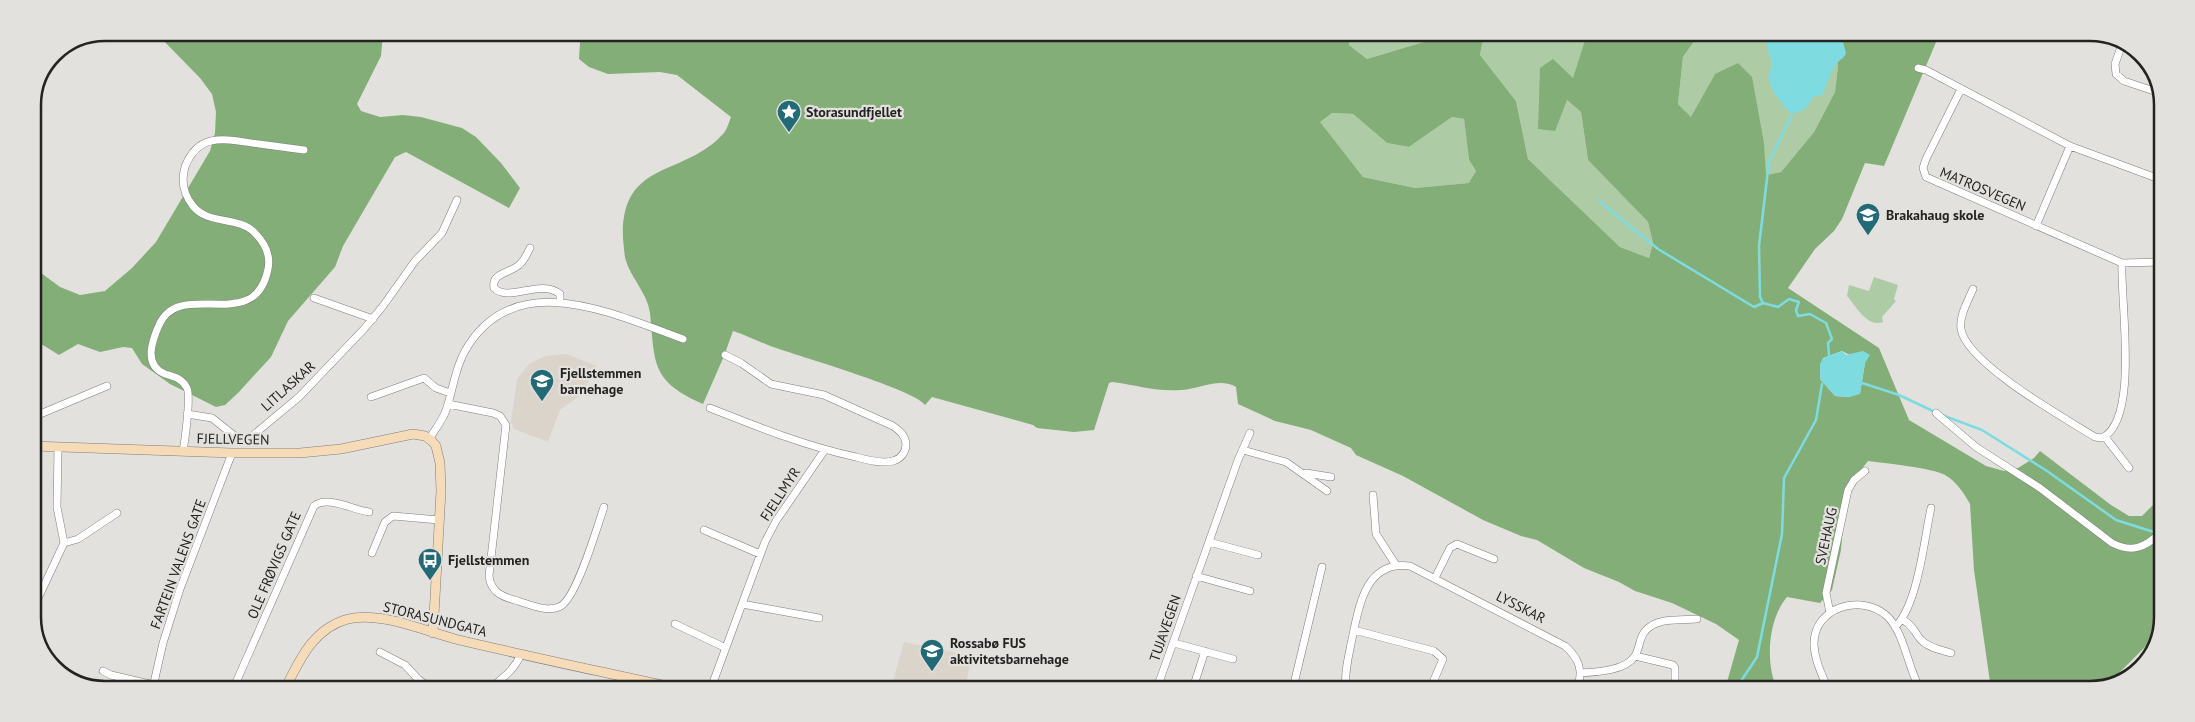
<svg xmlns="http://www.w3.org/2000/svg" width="2195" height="722" viewBox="0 0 2195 722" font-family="'PT Sans',sans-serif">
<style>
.built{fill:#dbd4cb}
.green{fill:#adcca5}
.forest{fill:#83ae78;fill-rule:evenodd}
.water{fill:#7edce0}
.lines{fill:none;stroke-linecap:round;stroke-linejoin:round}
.stream{stroke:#7edce0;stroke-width:2.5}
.street-casing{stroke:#7f7d7b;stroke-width:8}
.secondary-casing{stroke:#7f7d7b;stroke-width:10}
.street{stroke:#fff;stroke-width:7}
.secondary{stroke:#f6dbb9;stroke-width:9}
.labels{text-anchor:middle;stroke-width:4.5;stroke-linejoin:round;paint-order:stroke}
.poi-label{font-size:14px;font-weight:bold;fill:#242322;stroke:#e3e1de;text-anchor:start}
.street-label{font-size:14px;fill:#242322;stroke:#e3e1de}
.rim{fill:none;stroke:#242322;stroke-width:2.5}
</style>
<rect width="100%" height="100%" fill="#e3e1de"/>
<path class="built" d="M 566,354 L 597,366 L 581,395 L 560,410 L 548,442 L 514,429 L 511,422 L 517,379 L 529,364 L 545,356 Z
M 904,642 L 972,656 L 965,688 L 891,688 Z"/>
<path class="green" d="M 1349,34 L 1450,34 L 1367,59 L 1349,45 Z
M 1484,34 L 1587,34 L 1567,100 L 1581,112 L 1588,160 L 1648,222 L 1653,243 L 1649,258 L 1620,247 L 1528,159 L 1516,101 L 1480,55 Z
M 1746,35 L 1774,35 L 1835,47 L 1838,67 L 1835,92 L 1814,132 L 1781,172 L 1765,175 L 1764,143 L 1715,74 L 1691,118 L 1678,104 L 1683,57 L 1695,40 L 1744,39 Z
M 1332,113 L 1353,114 L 1387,143 L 1409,147 L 1452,117 L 1464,119 L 1469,160 L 1476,171 L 1470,183 L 1415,188 L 1363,177 L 1319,122 Z
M 1874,277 L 1898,285 L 1894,299 L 1896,301 L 1882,317 L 1883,322 C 1867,328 1856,306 1847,296 L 1849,285 L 1869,291 Z"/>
<path class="forest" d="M 156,33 L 383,33 L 381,56 L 357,104 L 361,111 L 380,117 L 403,115 L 421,117 L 462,128 L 476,137 L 501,163 L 520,188 L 509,208 L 406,152 L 395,157 L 343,246 L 335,267 L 288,321 L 271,357 L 238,393 L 225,405 L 216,407 L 170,384 L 142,364 L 132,348 L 123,347 L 100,352 L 78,344 L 59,355 L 33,339 L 33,267 L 60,287 L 80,295 L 105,291 L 132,268 L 156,242 L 210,151 L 215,133 L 216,112 L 212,94 L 200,78 Z
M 583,33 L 1349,34 L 1349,45 L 1367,59 L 1450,34 L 1484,34 L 1480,55 L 1516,101 L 1528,159 L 1620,247 L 1649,258 L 1653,243 L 1648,222 L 1588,160 L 1581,112 L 1567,100 L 1555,131 L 1538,129 L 1540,68 L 1553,59 L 1573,78 L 1587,34 L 1746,35 L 1744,39 L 1695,40 L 1683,57 L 1678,104 L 1691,117 L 1715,74 L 1738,63 L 1752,77 L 1764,143 L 1766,175 L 1781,172 L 1814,132 L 1835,92 L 1838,67 L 1835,47 L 1841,35 L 1939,35 L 1884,166 L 1865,163 L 1842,219 L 1834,231 L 1815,249 L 1788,288 L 1879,348 L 1909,420 L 1986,466 L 2004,471 L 2018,468 L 2034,458 L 2040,451 L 2111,505 L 2129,516 L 2142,516 L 2154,504 L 2161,509 L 2160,632 L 2109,683 L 2090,689 L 1991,689 L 1974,570 L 1970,504 C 1964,493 1956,481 1945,475 C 1933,468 1884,463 1868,461 L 1856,476 L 1844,513 L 1841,550 L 1832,590 L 1820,603 L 1787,597 C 1768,619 1765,663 1777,689 L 1725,689 L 1739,640 L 1716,624 L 1672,603 L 1635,591 L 1619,582 L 1584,568 L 1537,540 L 1521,536 L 1483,520 L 1403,476 L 1356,455 L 1351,448 L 1311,430 L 1275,421 L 1238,404 L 1236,387 C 1220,377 1199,389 1182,390 C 1156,392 1137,385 1112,382 L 1109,383 L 1094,430 L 1074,432 L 1037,428 L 1033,425 L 932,397 L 925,405 C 915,390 802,357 779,349 C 763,344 749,336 733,331 L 724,356 L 703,404 C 651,381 655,364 650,313 C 648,295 632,279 626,261 C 624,255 624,246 623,239 C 620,159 683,178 723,134 C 727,130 729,122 731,117 L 677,75 L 660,72 L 608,74 L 589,67 L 579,59 L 580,42 ZM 1332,113 L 1353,114 L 1387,143 L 1409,147 L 1452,117 L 1464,119 L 1469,160 L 1476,171 L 1469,183 L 1415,188 L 1363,177 L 1320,122 ZM 1842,351 L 1865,363 L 1860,393 L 1849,397 L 1835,396 L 1820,379 L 1823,358 Z"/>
<path class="water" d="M 1768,35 L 1841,35 L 1846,53 C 1844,58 1842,58 1838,62 C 1833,67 1824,89 1823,95 L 1814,96 L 1807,107 L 1798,113 L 1788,111 C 1778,97 1762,83 1772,65 L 1766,41 Z
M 1842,351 L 1846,355 L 1863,351 L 1870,355 L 1865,363 L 1860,394 L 1849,397 L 1835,396 L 1820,379 L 1820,364 L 1823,358 Z"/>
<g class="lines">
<path class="stream" d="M 1794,110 L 1769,162 L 1759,246 L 1760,297 L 1763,303 L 1778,307 L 1789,299 L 1799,302 L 1796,310 L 1798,316 L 1810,314 L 1826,323 L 1832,339 L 1828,343 L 1829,355
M 1599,201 L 1658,249 L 1754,307 L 1763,303
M 1862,383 L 1899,395 L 1935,412
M 1942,415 L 1982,430 L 2047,471 L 2116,520 L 2157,533
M 1741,681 L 1757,657 L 1782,534 L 1784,478 L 1816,420 L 1822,384"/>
<defs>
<path id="street" d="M 2122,44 L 2115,64 L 2116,74 L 2124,81 L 2160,93
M 1918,68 L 1926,70 L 2070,146 L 2036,226
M 1961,89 L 1926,159 L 1923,168 L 1926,177 L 2122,263 L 2162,262
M 2070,146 L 2162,180
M 530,248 C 527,254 524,261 519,265 C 510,273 491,273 494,288 C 509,303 541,278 560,294 L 560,302
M 1973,289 C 1968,301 1959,316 1961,329 C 1966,363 2066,419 2095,437 L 2102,438 C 2140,420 2120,300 2122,263
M 314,298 L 373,319
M 371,397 L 424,378 L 436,388 L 450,393
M 33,404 L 33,402
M 448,404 L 493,413 L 500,416 L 506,425 L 489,576 C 491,593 503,597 518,601 C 531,605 546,612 559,607 C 576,601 597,527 604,507
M 710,408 C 758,427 805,446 856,457 C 867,460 882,464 893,461 C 901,459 906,452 906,444 C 905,435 900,431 893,426 L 824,395 L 771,384 L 741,363 L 725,355
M 1936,413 L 1976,447 L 2040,488 L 2112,543 C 2131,553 2145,548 2160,533
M 187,414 L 212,418 L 236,437 L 251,437 L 299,397 L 364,329 L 383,306 L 415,261 L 442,233 L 457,200
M 33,417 L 107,386
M 2105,437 L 2129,468
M 429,439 C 435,430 441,422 445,413 C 453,392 454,370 465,351 C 514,265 613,314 683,339
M 58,448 L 57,507 L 64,543
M 1243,450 L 1286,462 L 1327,491
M 183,451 C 185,440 191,396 187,388 C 182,378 174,377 165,374 C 143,365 152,341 159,325 C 180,277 255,336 268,269 C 271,255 264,242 254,232 C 237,216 208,225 193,206 C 184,195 181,181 185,167 C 199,130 228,140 259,144 C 274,146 289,148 304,150
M 1306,473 L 1331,477
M 1373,495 L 1376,534 L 1396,565
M 704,530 L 760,554
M 1209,542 L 1258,555
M 64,543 L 78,539 L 117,513
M 372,553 L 385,522 L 393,516 L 439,520
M 1196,576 L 1250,591
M 1435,578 L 1450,548 L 1457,544 L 1494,559
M 742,604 L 819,618
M 33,609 L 64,543
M 1830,613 L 1826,593 L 1848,490 L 1854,480 L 1865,471
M 1903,620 C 1913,625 1914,632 1921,640 C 1929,648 1941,650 1951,653
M 675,624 L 726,648
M 1895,627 C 1918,605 1924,540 1931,508
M 1354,630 L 1434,651 L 1443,659 L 1434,680
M 1174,643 L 1233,659
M 380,652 L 405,665 L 418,679 L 429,687
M 1635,656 L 1673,665 L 1675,668 L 1675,680
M 103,671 L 111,675 L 154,685
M 1581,673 C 1597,672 1625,671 1635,656 C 1641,645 1639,633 1651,626 C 1663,618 1683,620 1697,619
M 153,687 L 163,643 L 180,589 L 232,453
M 234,687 L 314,506 C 327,495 353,510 369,512
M 492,687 C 504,677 515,669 521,654
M 711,688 L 765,542 L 776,521 L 824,451
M 1157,688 L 1238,460 L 1250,433
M 1193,688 L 1205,651
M 1293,688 L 1322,567
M 1346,689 C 1344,672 1349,655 1352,639 C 1359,607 1365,560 1410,566 L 1565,646 C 1579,658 1584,671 1577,689
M 1828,689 C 1822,675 1815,661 1814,645 C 1813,607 1861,593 1887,616 C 1904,632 1908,668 1920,689"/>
<path id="secondary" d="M 33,446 L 232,453 L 300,453 L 341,449 L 413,434 L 425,436 L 432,441 L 436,446 L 440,463 L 441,491 L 433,633
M 286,687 C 300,659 314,628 348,619 C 381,611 427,632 459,640 C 531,657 603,672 675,688"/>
</defs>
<use href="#street" class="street-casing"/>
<use href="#secondary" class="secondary-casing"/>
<use href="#street" class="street"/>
<use href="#secondary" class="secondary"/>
</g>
<defs>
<symbol id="sight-pin" viewBox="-11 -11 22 30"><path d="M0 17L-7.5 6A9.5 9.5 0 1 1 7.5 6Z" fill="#216a76" stroke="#e3e1de"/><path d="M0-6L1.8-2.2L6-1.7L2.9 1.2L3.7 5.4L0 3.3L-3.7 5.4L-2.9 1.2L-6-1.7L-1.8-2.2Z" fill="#fff"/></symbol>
<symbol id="school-pin" viewBox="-11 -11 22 30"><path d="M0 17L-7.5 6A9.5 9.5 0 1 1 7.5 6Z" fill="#216a76" stroke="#e3e1de"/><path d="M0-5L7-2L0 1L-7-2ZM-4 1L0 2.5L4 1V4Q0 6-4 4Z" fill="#fff"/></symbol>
<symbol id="bus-pin" viewBox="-11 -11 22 30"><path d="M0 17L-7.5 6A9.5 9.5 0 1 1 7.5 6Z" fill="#216a76" stroke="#e3e1de"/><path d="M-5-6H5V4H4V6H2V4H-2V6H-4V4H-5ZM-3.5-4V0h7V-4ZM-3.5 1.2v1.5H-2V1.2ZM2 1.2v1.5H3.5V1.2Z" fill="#fff"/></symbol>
</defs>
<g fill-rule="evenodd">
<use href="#sight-pin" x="775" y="98" width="28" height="38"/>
<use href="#school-pin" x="1854" y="201" width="28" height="38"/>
<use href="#school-pin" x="528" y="367" width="28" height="38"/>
<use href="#bus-pin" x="416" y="546" width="28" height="38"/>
<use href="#school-pin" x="918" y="637" width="28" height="38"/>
</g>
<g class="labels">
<g class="poi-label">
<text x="806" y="117">Storasundfjellet</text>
<text x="1886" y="220">Brakahaug skole</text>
<text x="560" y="378">Fjellstemmen<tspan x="560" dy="16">barnehage</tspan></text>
<text x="448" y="565">Fjellstemmen</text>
<text x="950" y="648">Rossabø FUS<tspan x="950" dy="16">aktivitetsbarnehage</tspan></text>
</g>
<g class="street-label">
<text transform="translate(1983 189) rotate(23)" y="5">MATROSVEGEN</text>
<text transform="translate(288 386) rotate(-42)" y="5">LITLASKAR</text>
<text transform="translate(233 439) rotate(1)" y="5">FJELLVEGEN</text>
<text transform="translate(780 494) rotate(-57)" y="5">FJELLMYR</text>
<text transform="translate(1826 536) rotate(-78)" y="5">SVEHAUG</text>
<text transform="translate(178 564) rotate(-70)" y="5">FARTEIN VALENS GATE</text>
<text transform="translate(274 565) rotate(-67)" y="5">OLE FRØVIGS GATE</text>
<text transform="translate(1521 607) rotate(27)" y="5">LYSSKAR</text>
<text transform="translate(435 619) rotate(14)" y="5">STORASUNDGATA</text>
<text transform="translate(1165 628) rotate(-71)" y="5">TUJAVEGEN</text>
</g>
</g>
<path d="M0 0H2195V722H0ZM105 41H2090A64 64 0 0 1 2154 105V617A64 64 0 0 1 2090 681H105A64 64 0 0 1 41 617V105A64 64 0 0 1 105 41Z" fill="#e3e1de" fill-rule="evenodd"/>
<path class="rim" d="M105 41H2090A64 64 0 0 1 2154 105V617A64 64 0 0 1 2090 681H105A64 64 0 0 1 41 617V105A64 64 0 0 1 105 41Z"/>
</svg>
